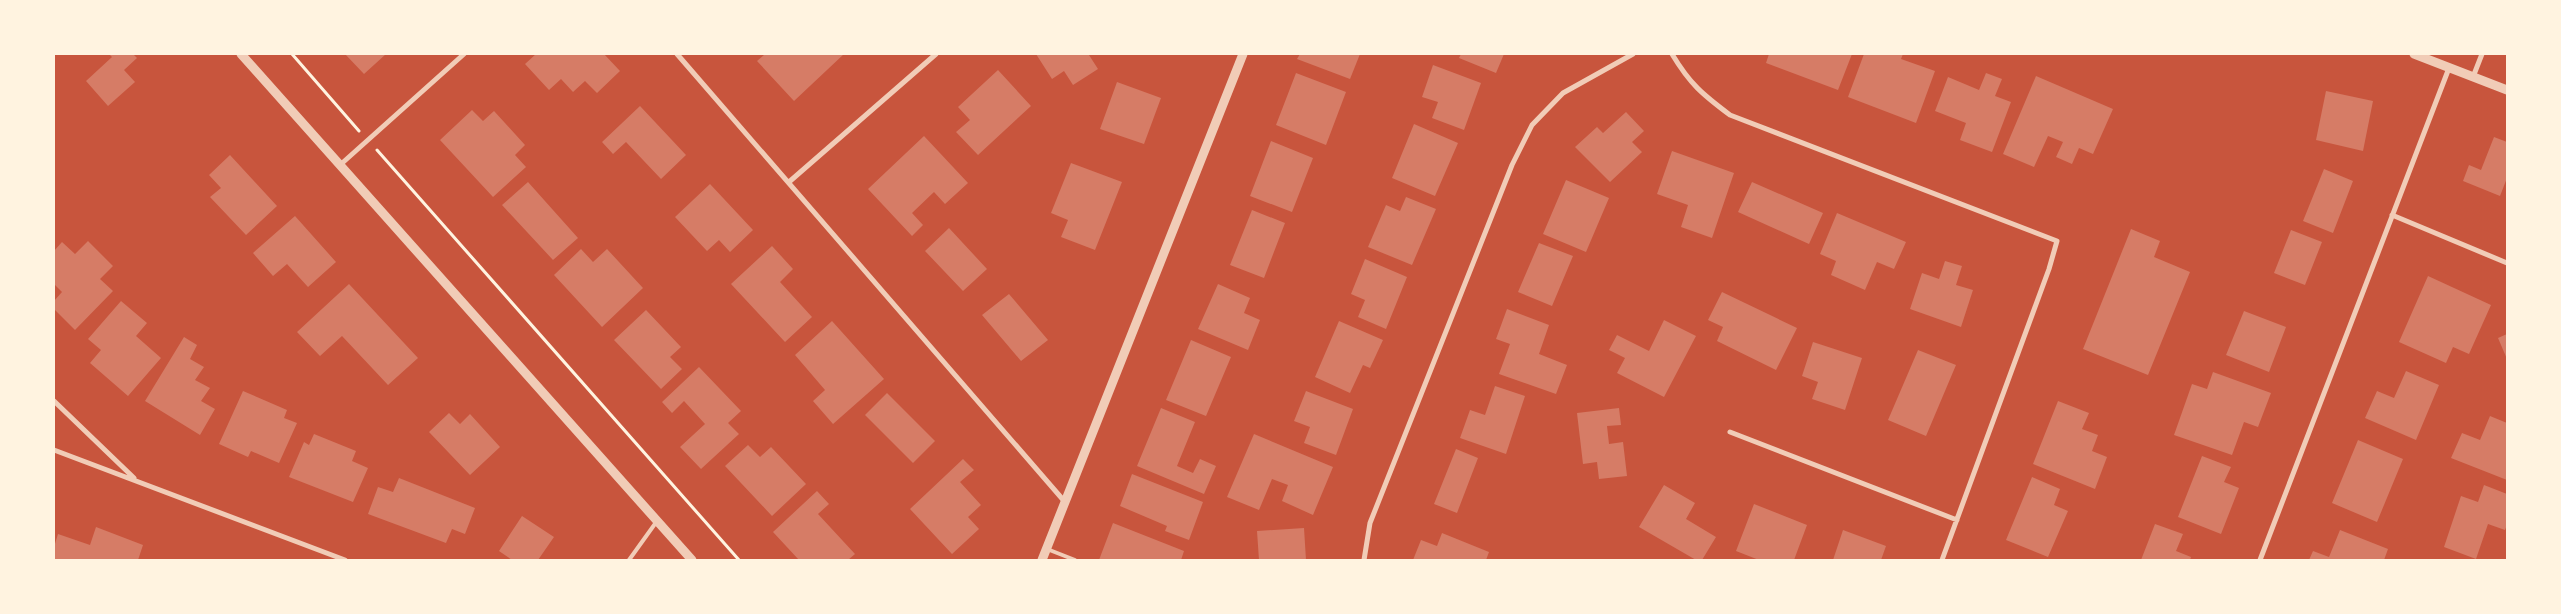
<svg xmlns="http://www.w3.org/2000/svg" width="2561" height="614" viewBox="0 0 2561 614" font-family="Jost,sans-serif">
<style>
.building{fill:#d67c66}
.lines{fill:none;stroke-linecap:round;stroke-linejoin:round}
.path{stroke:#fff3e0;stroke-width:3}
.service{stroke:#f1ccb7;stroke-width:4}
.minor{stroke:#f1ccb7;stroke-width:5}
.tertiary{stroke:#f1ccb7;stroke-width:9}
</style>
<rect width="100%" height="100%" fill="#c8553d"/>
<path class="building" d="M 109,54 L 133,54 L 137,58 L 124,70 L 135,82 L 108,106 L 86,81 L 112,57 Z
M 345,54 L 386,54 L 364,74 Z
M 536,54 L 604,54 L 620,71 L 597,93 L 585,81 L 573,92 L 561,79 L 549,90 L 525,64 Z
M 765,54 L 844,54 L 794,101 L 757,61 Z
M 1036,54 L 1091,54 L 1089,55 L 1098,69 L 1073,85 L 1064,71 L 1052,79 Z
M 1300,54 L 1360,54 L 1350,79 L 1297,59 Z
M 1461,54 L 1504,54 L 1496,73 L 1459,58 Z
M 1769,54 L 1852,54 L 1838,90 L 1766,63 Z
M 1864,54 L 1903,54 L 1901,59 L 1935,71 L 1916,123 L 1848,97 Z
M 1433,65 L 1481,83 L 1464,130 L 1432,118 L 1438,102 L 1422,97 Z
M 998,70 L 1031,106 L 978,155 L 956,132 L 970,120 L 958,107 Z
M 1296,73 L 1346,92 L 1326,145 L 1276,125 Z
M 1986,73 L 2002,79 L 1995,96 L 2011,102 L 1992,152 L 1960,140 L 1966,123 L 1935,111 L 1948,77 L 1979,90 Z
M 2036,76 L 2113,109 L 2093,154 L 2079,148 L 2072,164 L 2056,157 L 2063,142 L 2048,136 L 2034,167 L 2003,154 Z
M 1117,82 L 1161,98 L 1144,144 L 1100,129 Z
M 2326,91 L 2373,101 L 2363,151 L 2316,140 Z
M 640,106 L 686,155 L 661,179 L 626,142 L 613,154 L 602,142 Z
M 472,110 L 483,121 L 494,111 L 525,145 L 515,155 L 526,167 L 493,197 L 440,140 Z
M 1626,112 L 1644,131 L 1632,142 L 1642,152 L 1610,182 L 1575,147 L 1597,127 L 1603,133 Z
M 1414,124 L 1458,143 L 1435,196 L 1392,178 Z
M 924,136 L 968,183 L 945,204 L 934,192 L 912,213 L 923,225 L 912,236 L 868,189 Z
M 2494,137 L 2507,142 L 2507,178 L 2500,196 L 2463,181 L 2469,165 L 2481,170 Z
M 1271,141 L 1313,158 L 1292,212 L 1250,196 Z
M 1672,151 L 1734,173 L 1712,238 L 1681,227 L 1688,205 L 1657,194 Z
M 230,155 L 277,206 L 246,235 L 210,197 L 221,188 L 209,175 Z
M 1071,163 L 1122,182 L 1095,250 L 1061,237 L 1068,220 L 1051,213 Z
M 2324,169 L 2353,181 L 2333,233 L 2303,221 Z
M 1566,180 L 1609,198 L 1586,252 L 1543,234 Z
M 528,182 L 578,238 L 553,260 L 502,205 Z
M 1752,182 L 1823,213 L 1809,244 L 1738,212 Z
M 710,184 L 753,230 L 730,252 L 719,240 L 707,251 L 675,217 Z
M 1406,197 L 1436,209 L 1412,265 L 1368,247 L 1386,205 L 1400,211 Z
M 1252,210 L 1285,223 L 1264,278 L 1230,265 Z
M 1837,213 L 1906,242 L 1894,269 L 1877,262 L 1865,290 L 1831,275 L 1836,261 L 1820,254 Z
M 295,216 L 336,262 L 308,287 L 287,264 L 273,276 L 253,253 Z
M 949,228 L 987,269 L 963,291 L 925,251 Z
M 2131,229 L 2160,241 L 2154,257 L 2190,272 L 2148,375 L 2083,349 Z
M 2291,230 L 2322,242 L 2305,285 L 2274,273 Z
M 88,241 L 113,266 L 100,279 L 113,291 L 75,330 L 54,309 L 54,301 L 62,292 L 54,284 L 54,251 L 62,242 L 75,254 Z
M 1539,243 L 1573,256 L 1552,306 L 1518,292 Z
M 772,246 L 793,269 L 780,282 L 812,317 L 785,342 L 731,284 Z
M 581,249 L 593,262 L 607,249 L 643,288 L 602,327 L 554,275 Z
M 1365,259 L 1407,277 L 1386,329 L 1358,317 L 1365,300 L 1351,294 Z
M 1945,261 L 1962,266 L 1956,285 L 1973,290 L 1961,327 L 1910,309 L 1922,273 L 1939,279 Z
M 2428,276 L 2491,305 L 2469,354 L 2453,347 L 2446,363 L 2399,342 Z
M 349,284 L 418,358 L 388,385 L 342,336 L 320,356 L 297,332 Z
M 1218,284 L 1250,298 L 1244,313 L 1260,320 L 1248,350 L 1198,329 Z
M 1722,292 L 1797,328 L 1776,370 L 1717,341 L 1723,327 L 1708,320 Z
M 1009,294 L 1048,340 L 1021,361 L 982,315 Z
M 121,301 L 147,323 L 136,336 L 161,358 L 128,396 L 90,363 L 101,350 L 88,339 Z
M 1507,309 L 1549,325 L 1539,354 L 1567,365 L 1556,394 L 1499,374 L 1510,344 L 1496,339 Z
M 646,310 L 681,347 L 670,357 L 682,369 L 661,389 L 614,340 Z
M 2244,311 L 2286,327 L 2269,372 L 2226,355 Z
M 1664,320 L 1696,336 L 1664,397 L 1617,373 L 1625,358 L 1609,350 L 1617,335 L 1649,351 Z
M 832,321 L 884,379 L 833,424 L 813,401 L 825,390 L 795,355 Z
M 1339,321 L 1383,340 L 1370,368 L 1363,365 L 1350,393 L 1315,377 Z
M 2507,334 L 2507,359 L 2498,338 Z
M 184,337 L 197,345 L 190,359 L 204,367 L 195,380 L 210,388 L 201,401 L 215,409 L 200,435 L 145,401 Z
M 1191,340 L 1231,357 L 1206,416 L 1166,400 Z
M 1813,342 L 1862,358 L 1845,410 L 1812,399 L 1818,382 L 1802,376 Z
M 1918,350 L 1956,365 L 1926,436 L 1888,420 Z
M 699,367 L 741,411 L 728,423 L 739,434 L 701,469 L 680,447 L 705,424 L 684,401 L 672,413 L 662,402 Z
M 2406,371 L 2439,385 L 2416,440 L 2365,418 L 2377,391 L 2394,398 Z
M 2213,372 L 2271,393 L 2258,427 L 2244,422 L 2232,455 L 2174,435 L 2192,384 L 2207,389 Z
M 1495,386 L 1525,396 L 1506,454 L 1460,438 L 1470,410 L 1485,415 Z
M 243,391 L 287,410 L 284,418 L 297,423 L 279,463 L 251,451 L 248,457 L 219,444 Z
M 1306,391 L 1353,409 L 1336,455 L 1304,443 L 1310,427 L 1294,421 Z
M 887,393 L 935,441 L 913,463 L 865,415 Z
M 2058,401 L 2089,413 L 2082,429 L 2098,435 L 2092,451 L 2107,457 L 2095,489 L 2033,464 Z
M 1161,408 L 1195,422 L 1177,466 L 1193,473 L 1200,459 L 1216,466 L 1204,494 L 1137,466 Z
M 1619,408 L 1621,425 L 1607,426 L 1609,444 L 1623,442 L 1627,476 L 1599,479 L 1597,462 L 1583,464 L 1577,413 Z
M 449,413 L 460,424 L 470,414 L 500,447 L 470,475 L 429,432 Z
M 2490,416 L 2507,423 L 2507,480 L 2451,458 L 2462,433 L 2480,440 Z
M 314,434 L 356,451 L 352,461 L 368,468 L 353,502 L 289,477 L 304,442 L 309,445 Z
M 1254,434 L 1333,467 L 1313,515 L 1282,501 L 1288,485 L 1272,479 L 1259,510 L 1227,497 Z
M 2358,440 L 2403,459 L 2377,522 L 2332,503 Z
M 748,445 L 760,457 L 771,447 L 806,484 L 772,516 L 725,466 Z
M 1456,449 L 1478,458 L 1457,513 L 1434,504 Z
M 2202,456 L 2231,467 L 2224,482 L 2239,488 L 2221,534 L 2178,517 Z
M 963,459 L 974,470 L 960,482 L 981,505 L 968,517 L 979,529 L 952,554 L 910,509 Z
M 1132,474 L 1203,502 L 1189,540 L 1165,531 L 1167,526 L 1120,506 Z
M 2032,477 L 2060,489 L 2054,505 L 2068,511 L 2048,557 L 2006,540 Z
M 399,478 L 475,508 L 465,534 L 452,529 L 446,543 L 368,514 L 378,487 L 393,492 Z
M 1664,485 L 1695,503 L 1686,519 L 1716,537 L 1702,560 L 1696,560 L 1639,527 Z
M 2484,485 L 2507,494 L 2507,525 L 2505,530 L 2488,524 L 2476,559 L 2444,547 L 2461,496 L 2478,502 Z
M 817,491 L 829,504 L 818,514 L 855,554 L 848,560 L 799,560 L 773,532 Z
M 1754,504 L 1807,525 L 1794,560 L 1759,560 L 1736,551 Z
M 522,516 L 554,537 L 538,560 L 512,560 L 499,551 Z
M 1113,523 L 1184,551 L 1181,560 L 1099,560 Z
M 2155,524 L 2183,534 L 2176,551 L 2191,557 L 2190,560 L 2141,560 Z
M 96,527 L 143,545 L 138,560 L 54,560 L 54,547 L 58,534 L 90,545 Z
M 1304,528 L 1306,560 L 1259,560 L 1257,531 Z
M 1843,530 L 1886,546 L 1881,560 L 1833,560 Z
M 2340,530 L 2388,549 L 2384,560 L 2309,560 L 2313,551 L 2329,557 Z
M 1442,533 L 1489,552 L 1486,560 L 1413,560 L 1421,540 L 1437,546 Z"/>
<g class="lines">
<path class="path" d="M 292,54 L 359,131
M 377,150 L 739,560"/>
<path class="service" d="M 1047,549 L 1075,560
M 629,560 L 657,521"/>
<path class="minor" d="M 677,54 L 1065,502
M 1672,54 C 1690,84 1702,94 1730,115 L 2057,241 L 2049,269 L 1942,560
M 2473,77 L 2482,54
M 340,165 L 464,54
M 789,182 L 936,54
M 2392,215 L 2507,263
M 54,401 L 134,478
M 1730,432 L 1957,520
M 54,450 L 345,560
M 1364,560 L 1370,523 L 1512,165 L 1532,125 L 1563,93 L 1633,54
M 2260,560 L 2449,68"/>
<path class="tertiary" d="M 241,54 L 692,560
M 2414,54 L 2507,90
M 1042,560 L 1243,54"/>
</g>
<rect width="2561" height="614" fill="none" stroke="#fff3e0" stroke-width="110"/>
</svg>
